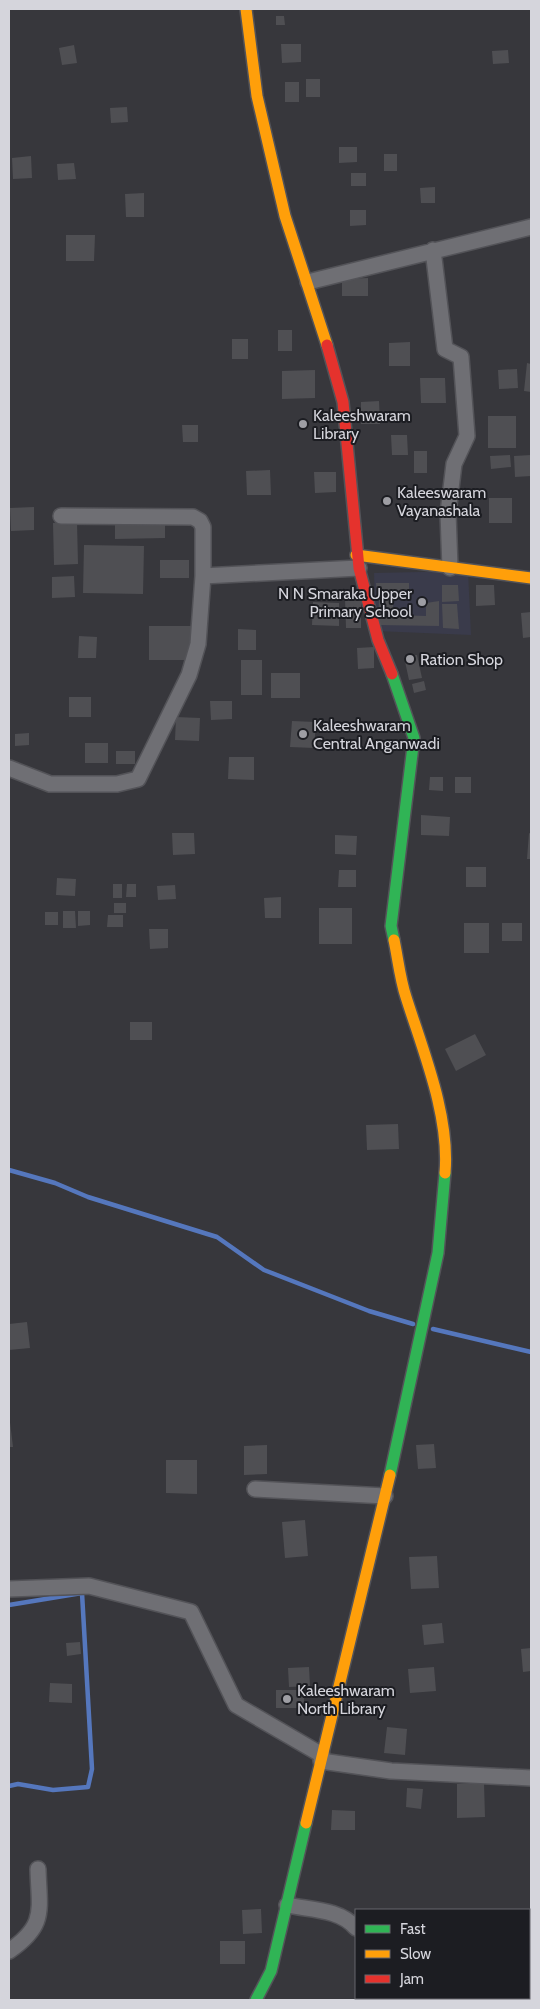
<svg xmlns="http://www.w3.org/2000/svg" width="540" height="2009" viewBox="0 0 540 2009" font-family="Cabin,sans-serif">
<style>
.built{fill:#3a3b4b}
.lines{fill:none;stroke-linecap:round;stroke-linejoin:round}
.stream{stroke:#5577bd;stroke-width:4.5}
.building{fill:#4f4f53}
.street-casing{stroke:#535358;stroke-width:18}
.fast-casing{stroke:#535358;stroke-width:14}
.slow-casing{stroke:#535358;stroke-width:14}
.jam-casing{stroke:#535358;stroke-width:14}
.street{stroke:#6f6f74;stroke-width:15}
.fast{stroke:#30b455;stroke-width:11}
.slow{stroke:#ff9f0a;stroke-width:11}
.jam{stroke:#e5322d;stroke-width:11}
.poi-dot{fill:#9e9ea4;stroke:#1c1d22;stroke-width:2}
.labels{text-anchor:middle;stroke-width:4;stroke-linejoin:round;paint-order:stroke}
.poi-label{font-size:16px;fill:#d5d5dc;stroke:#1c1d22;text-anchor:start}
</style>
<rect width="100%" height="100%" fill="#37373c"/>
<path class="built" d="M 468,571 L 471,635 L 376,631 L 374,573 Z"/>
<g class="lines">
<path class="stream" d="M 9,1170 L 55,1183 L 88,1197 L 217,1237 L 264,1270 L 369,1311 L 413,1324
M 433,1329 L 531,1352
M 9,1605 L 82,1593 L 92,1769 L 88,1787 L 53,1790 L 18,1784 L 9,1786"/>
</g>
<path class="building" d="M 276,16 L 284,16 L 285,25 L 276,25 Z
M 281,44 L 301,44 L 301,62 L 282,63 Z
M 74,45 L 77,63 L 62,65 L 59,48 Z
M 508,50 L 509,63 L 493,64 L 492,51 Z
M 306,79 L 320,79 L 320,97 L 306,97 Z
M 285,82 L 299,82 L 299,102 L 285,102 Z
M 127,107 L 128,122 L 111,123 L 110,108 Z
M 339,147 L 357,147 L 357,162 L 339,163 Z
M 384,154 L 397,154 L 397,171 L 384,171 Z
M 31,156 L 32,178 L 13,179 L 12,158 Z
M 74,163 L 76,179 L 58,180 L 57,164 Z
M 351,173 L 366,173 L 366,186 L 351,186 Z
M 435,187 L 435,203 L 421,203 L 420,188 Z
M 144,193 L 144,217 L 126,217 L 125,194 Z
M 350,210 L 366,210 L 366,225 L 350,226 Z
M 66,235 L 95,235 L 94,261 L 66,261 Z
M 368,278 L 368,296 L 342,296 L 342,279 Z
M 278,330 L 292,330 L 292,351 L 278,351 Z
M 232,339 L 248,339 L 248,359 L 232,359 Z
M 410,342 L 410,366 L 389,366 L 389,343 Z
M 527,363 L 531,364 L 531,392 L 524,391 Z
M 517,369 L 518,388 L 499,389 L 498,370 Z
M 315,370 L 315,398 L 282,399 L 282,371 Z
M 420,378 L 445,378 L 446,403 L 421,403 Z
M 379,401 L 380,424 L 361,424 L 361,402 Z
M 488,416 L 516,416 L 516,448 L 488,448 Z
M 182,425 L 198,425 L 198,442 L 183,442 Z
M 391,435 L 407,435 L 408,455 L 392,455 Z
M 414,451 L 427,451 L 427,473 L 414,473 Z
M 510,455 L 511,467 L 491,469 L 490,456 Z
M 531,455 L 531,476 L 515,477 L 514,456 Z
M 270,470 L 271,495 L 247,495 L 246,471 Z
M 314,472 L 336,472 L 336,492 L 315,493 Z
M 489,498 L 512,498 L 512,523 L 489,523 Z
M 34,507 L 34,530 L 11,531 L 10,508 Z
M 115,519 L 165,519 L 165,538 L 115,539 Z
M 77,522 L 78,564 L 54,565 L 53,523 Z
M 84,545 L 144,546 L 143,594 L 83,593 Z
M 160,560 L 189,560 L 189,578 L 160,578 Z
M 74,576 L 75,597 L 52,598 L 52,577 Z
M 376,583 L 409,583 L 409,597 L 377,597 Z
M 442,585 L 458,585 L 459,601 L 442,602 Z
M 476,585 L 494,585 L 495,605 L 476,606 Z
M 361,598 L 361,628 L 346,628 L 345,599 Z
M 379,599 L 393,600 L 393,615 L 426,616 L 426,603 L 439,601 L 439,626 L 378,625 Z
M 313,602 L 339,603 L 339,626 L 312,625 Z
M 442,604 L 457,604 L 459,629 L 443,628 Z
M 531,612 L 531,637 L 523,638 L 521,613 Z
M 149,626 L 191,626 L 191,660 L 149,660 Z
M 238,629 L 256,630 L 256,650 L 238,650 Z
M 79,636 L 97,637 L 96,658 L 78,658 Z
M 374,647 L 374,668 L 358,669 L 357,648 Z
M 417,655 L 422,678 L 409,680 L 404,657 Z
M 241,660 L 262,660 L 262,695 L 241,695 Z
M 271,673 L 300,673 L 300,698 L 271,698 Z
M 424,681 L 426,690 L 414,693 L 412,684 Z
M 69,697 L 91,697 L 91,717 L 69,717 Z
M 210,701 L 232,701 L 232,719 L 211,720 Z
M 176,717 L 200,718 L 199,741 L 175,740 Z
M 292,721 L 316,722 L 314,748 L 290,747 Z
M 29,733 L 29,745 L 15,746 L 15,734 Z
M 85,743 L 108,743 L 108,763 L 85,763 Z
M 116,751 L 135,751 L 135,764 L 116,764 Z
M 229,757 L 254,757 L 254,780 L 228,779 Z
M 430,777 L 443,777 L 443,791 L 429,790 Z
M 455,777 L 471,777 L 471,793 L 455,793 Z
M 421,815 L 450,817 L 449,836 L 421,835 Z
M 172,833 L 194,833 L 195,854 L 173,855 Z
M 529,833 L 531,834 L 531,859 L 527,859 Z
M 335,835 L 357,836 L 356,855 L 335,854 Z
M 466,867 L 486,867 L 486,887 L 466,887 Z
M 339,870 L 356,870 L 356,887 L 338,887 Z
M 57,878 L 76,879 L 75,896 L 56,895 Z
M 113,884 L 122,884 L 122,898 L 113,898 Z
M 127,884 L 136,884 L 136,897 L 126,897 Z
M 175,885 L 176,899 L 158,900 L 157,886 Z
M 281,897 L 281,918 L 265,918 L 264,898 Z
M 114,903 L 126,903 L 126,913 L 114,913 Z
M 319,908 L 352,908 L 352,944 L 319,944 Z
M 63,911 L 75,911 L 76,928 L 63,928 Z
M 78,911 L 90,911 L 90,925 L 78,926 Z
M 45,912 L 58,912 L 58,925 L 45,925 Z
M 108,915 L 123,915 L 123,927 L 107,927 Z
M 464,923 L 489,923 L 489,953 L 464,953 Z
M 502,923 L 522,923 L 522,941 L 502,941 Z
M 149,929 L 168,929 L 168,948 L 150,949 Z
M 130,1022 L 152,1022 L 152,1040 L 130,1040 Z
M 475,1034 L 486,1055 L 456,1071 L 445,1049 Z
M 398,1124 L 399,1149 L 367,1150 L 366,1125 Z
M 27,1322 L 30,1348 L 9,1350 L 9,1324 Z
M 9,1414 L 13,1447 L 9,1447 Z
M 434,1444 L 436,1468 L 418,1469 L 416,1445 Z
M 267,1445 L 267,1474 L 244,1475 L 244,1446 Z
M 166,1460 L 197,1460 L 197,1494 L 166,1493 Z
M 305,1520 L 308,1556 L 285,1558 L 282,1522 Z
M 437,1556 L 439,1588 L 411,1589 L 409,1557 Z
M 442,1623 L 444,1643 L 424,1645 L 422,1625 Z
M 80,1642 L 81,1654 L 67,1656 L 66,1643 Z
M 531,1648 L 531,1671 L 523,1672 L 521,1649 Z
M 309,1667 L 310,1686 L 289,1687 L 288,1668 Z
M 434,1667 L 436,1691 L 410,1693 L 408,1669 Z
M 50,1683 L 72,1684 L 72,1703 L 49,1702 Z
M 276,1690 L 304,1690 L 304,1708 L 276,1708 Z
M 387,1727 L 407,1729 L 405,1755 L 384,1753 Z
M 484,1783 L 485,1817 L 457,1818 L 457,1784 Z
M 407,1788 L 423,1789 L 421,1809 L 406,1807 Z
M 332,1810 L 355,1811 L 355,1830 L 331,1830 Z
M 261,1909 L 262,1933 L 243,1934 L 242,1910 Z
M 220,1941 L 245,1941 L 245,1964 L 220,1964 Z"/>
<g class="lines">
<defs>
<path id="street" d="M 433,250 L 445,349 L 461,357 L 467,436 L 454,464 L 448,513 L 450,568
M 308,282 L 531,227
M 61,516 L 193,517 L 200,521 L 203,527 L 203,576 L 359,568
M 9,768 L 50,784 L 117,784 L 138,779 L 189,675 L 198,644 L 203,576
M 255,1489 L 385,1496
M 9,1589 L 89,1586 L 191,1612 L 236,1705 L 322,1755
M 321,1761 L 391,1771 L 531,1778
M 287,1905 C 311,1910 340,1909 356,1928
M 9,1951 C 47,1925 39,1910 38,1869
M 365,2000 L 365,1998"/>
<path id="fast" d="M 392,674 L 414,738 L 391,926 L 394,940
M 390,1475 L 438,1253 L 445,1173
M 256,2000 L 271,1971 L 306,1823"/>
<path id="slow" d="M 246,9 L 257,96 L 285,216 L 327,345
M 356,555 L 531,578
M 394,940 C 398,959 400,979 406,997 C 423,1051 450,1116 445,1173
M 306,1823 L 390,1475"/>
<path id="jam" d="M 327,345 L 343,402 L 359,568 L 378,640 L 392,674"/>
</defs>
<use href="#street" class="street-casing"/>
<use href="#fast" class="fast-casing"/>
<use href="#slow" class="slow-casing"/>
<use href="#jam" class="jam-casing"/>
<use href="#street" class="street"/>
<use href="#fast" class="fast"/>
<use href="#slow" class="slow"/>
<use href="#jam" class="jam"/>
</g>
<g class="poi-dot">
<circle cx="303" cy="424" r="5"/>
<circle cx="387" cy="501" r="5"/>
<circle cx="422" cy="602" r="5"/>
<circle cx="410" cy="659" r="5"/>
<circle cx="303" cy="734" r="5"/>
<circle cx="287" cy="1699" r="5"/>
</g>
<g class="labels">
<g class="poi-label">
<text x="313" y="421">Kaleeshwaram<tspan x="313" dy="18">Library</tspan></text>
<text x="397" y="498">Kaleeswaram<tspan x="397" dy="18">Vayanashala</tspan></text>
<text x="412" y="599" text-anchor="end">N N Smaraka Upper<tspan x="412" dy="18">Primary School</tspan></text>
<text x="420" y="665">Ration Shop</text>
<text x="313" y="731">Kaleeshwaram<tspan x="313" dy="18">Central Anganwadi</tspan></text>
<text x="297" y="1696">Kaleeshwaram<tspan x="297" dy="18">North Library</tspan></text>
</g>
</g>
<rect width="540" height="2009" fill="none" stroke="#d5d5dc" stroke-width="20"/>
<rect x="355" y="1909" width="175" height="90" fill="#1c1d22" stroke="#66676c"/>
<rect x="365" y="1925" width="25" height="8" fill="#30b455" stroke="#66676c"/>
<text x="400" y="1934" font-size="15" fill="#d5d5dc">Fast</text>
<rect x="365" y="1950" width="25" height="8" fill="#ff9f0a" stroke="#66676c"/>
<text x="400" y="1959" font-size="15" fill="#d5d5dc">Slow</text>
<rect x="365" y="1975" width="25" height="8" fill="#e5322d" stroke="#66676c"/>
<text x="400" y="1984" font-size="15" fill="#d5d5dc">Jam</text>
</svg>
